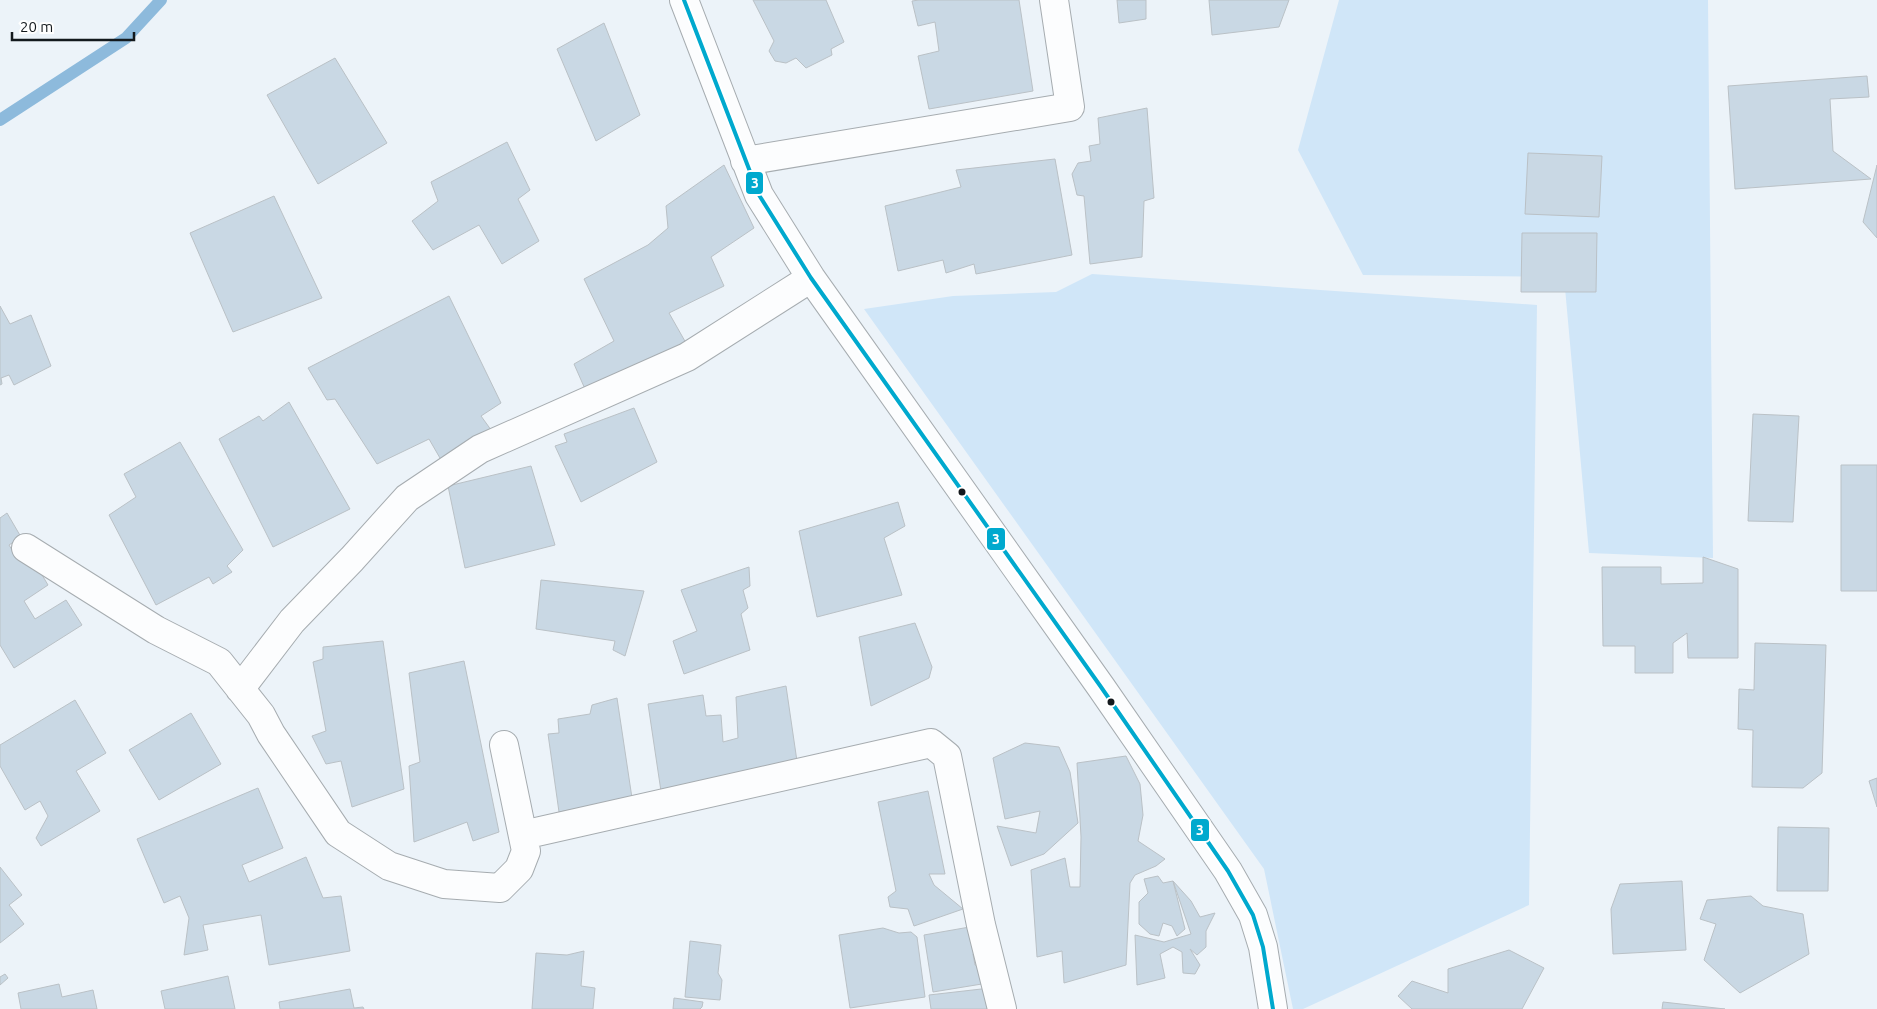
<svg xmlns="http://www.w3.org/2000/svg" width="1877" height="1009" viewBox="0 0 1877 1009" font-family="Ubuntu,sans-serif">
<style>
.green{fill:#d0e6f8}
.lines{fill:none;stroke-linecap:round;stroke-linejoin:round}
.stream{stroke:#8dbadc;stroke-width:12}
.building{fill:#c9d8e4;stroke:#bac1c6}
.street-casing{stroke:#a6acb0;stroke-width:30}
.street{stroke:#fcfdfe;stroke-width:28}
.bus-1-casing{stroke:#fff;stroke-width:8}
.bus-1{stroke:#00a9ce;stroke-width:4}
.bus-dot{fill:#13191d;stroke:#fff;stroke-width:2}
.line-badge{stroke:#fff;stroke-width:2}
.badge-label{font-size:14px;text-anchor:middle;font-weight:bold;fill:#fff}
</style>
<rect width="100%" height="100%" fill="#ecf3f9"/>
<path class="green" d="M 1339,0 L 1708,0 L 1713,558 L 1589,553 L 1564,277 L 1363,275 L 1298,150 Z
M 1092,274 L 1537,305 L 1529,905 L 1303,1009 L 1293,1009 L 1264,869 L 864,309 L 953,296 L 1056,292 Z"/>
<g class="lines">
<path class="stream" d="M 0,120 L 126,38 L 161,0"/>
</g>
<path class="building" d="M 753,0 L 826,0 L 844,42 L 831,49 L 832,55 L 806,68 L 796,58 L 786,63 L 775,61 L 769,51 L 774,41 Z
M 919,0 L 1019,0 L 1033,91 L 929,109 L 918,56 L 939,51 L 935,22 L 918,26 L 912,1 Z
M 1117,0 L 1146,0 L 1146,19 L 1119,23 Z
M 1209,0 L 1289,0 L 1279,27 L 1212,35 Z
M 604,23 L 640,115 L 596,141 L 557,49 Z
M 335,58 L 387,143 L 318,184 L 267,95 Z
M 1867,76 L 1869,97 L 1830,99 L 1833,151 L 1871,179 L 1735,189 L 1728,86 Z
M 1147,108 L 1154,198 L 1144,201 L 1142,257 L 1090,264 L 1084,196 L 1077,195 L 1072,174 L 1078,163 L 1091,161 L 1089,146 L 1100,144 L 1098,118 Z
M 507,142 L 530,190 L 518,199 L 539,241 L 502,264 L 479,225 L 433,250 L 412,221 L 438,201 L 431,182 Z
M 1528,153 L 1602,156 L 1599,217 L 1525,214 Z
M 1055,159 L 1072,255 L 976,274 L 974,264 L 946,273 L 943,260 L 898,271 L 885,206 L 961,187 L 956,170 Z
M 724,165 L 754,228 L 711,257 L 724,286 L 669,313 L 686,343 L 585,389 L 574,364 L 614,341 L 584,279 L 648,245 L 668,228 L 666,206 Z
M 1877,165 L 1877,238 L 1863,222 Z
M 274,196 L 322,298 L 233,332 L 190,233 Z
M 1522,233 L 1597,233 L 1596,292 L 1521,292 Z
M 449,296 L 501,403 L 481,416 L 494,434 L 444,465 L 429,439 L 377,464 L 335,399 L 327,400 L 308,368 Z
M 0,306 L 10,324 L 31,315 L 51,366 L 14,385 L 9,375 L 1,378 L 2,384 L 0,385 Z
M 289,402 L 350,509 L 273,547 L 219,439 L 259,416 L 263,421 Z
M 634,408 L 657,462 L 581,502 L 555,446 L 567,442 L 564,434 Z
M 1753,414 L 1799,416 L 1793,522 L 1748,521 Z
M 180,442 L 243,550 L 227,566 L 232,572 L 213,584 L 209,577 L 156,605 L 109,515 L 136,497 L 124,474 Z
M 1841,465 L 1877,465 L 1877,591 L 1841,591 Z
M 531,466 L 555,545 L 465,568 L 448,486 Z
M 898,502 L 905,526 L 884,538 L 902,595 L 817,617 L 799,531 Z
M 7,513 L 21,537 L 9,545 L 18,560 L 26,548 L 48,585 L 24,601 L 35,619 L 66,600 L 82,625 L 14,668 L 0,645 L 0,518 Z
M 1703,557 L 1738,569 L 1738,658 L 1688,658 L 1687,633 L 1673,643 L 1673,673 L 1635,673 L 1635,646 L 1603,646 L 1602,567 L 1661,567 L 1661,584 L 1703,583 Z
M 749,567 L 750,586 L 743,590 L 748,608 L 741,614 L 750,650 L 684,674 L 673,641 L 697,631 L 681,590 Z
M 541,580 L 644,591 L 625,656 L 613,650 L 615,641 L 536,629 Z
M 915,623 L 932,667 L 929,678 L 871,706 L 859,637 Z
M 383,641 L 404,789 L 352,807 L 341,761 L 326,764 L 312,736 L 326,731 L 313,662 L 323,659 L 323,647 Z
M 1755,643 L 1826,645 L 1822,773 L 1803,788 L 1752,787 L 1753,730 L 1738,729 L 1739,689 L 1754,690 Z
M 464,661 L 499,832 L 473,841 L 467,822 L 414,842 L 409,766 L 420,762 L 409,673 Z
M 786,686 L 798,768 L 662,798 L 648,704 L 703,695 L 706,716 L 721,715 L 723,742 L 738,738 L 736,697 Z
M 617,698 L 632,798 L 559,812 L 548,734 L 559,733 L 558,719 L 590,714 L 592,705 Z
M 75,700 L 106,753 L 76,771 L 100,811 L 41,846 L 36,838 L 48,816 L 40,801 L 25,810 L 0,766 L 0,745 Z
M 191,713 L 221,764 L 159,800 L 129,750 Z
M 1025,743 L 1059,747 L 1070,772 L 1078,823 L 1044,854 L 1011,866 L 997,826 L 1036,833 L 1040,811 L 1005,819 L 993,758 Z
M 1126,756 L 1140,784 L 1143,815 L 1138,841 L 1165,859 L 1156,866 L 1135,875 L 1130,883 L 1126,965 L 1064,983 L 1062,951 L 1037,957 L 1031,870 L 1065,858 L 1070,887 L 1080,887 L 1081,837 L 1077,763 Z
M 1877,778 L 1877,807 L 1869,781 Z
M 258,788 L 283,848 L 242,865 L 249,882 L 306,857 L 323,898 L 341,896 L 350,951 L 269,965 L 261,915 L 203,925 L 208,950 L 184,955 L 189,918 L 180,896 L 164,903 L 137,839 Z
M 928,791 L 945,874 L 929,874 L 934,885 L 963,909 L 914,926 L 908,909 L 890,907 L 888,897 L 896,891 L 878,802 Z
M 1778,827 L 1829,828 L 1828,891 L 1777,891 Z
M 0,867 L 22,895 L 9,905 L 24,924 L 0,943 Z
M 1158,876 L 1163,883 L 1173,881 L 1185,929 L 1177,936 L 1172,926 L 1163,923 L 1159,936 L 1150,934 L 1139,924 L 1139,902 L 1148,893 L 1144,879 Z
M 1173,881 L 1191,901 L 1200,917 L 1215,913 L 1206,931 L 1206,947 L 1197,955 L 1190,949 L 1200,965 L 1195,974 L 1183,973 L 1182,952 L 1173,947 L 1160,954 L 1165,978 L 1137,985 L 1135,935 L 1164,942 L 1191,934 Z
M 1682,881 L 1686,950 L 1613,954 L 1611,909 L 1620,884 Z
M 1751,896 L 1763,906 L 1803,914 L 1809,954 L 1740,993 L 1704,960 L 1716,924 L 1700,919 L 1707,900 Z
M 981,925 L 985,951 L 973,954 L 975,965 L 985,968 L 988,983 L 933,992 L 924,935 Z
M 883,928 L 899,933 L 911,932 L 917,937 L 925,997 L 850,1008 L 839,935 Z
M 690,941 L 721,945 L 718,973 L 722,980 L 720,1000 L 685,997 Z
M 1509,950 L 1544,968 L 1522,1009 L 1412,1009 L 1398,996 L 1412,981 L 1448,993 L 1448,969 Z
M 584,951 L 581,986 L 595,988 L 593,1009 L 532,1009 L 536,953 L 567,955 Z
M 5,974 L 8,978 L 0,985 L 0,977 Z
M 228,976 L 235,1009 L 165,1009 L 161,991 Z
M 59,984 L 62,997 L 93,990 L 97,1009 L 21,1009 L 18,993 Z
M 990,988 L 999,1009 L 931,1009 L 929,995 Z
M 350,989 L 354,1008 L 363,1007 L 364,1009 L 280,1009 L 279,1002 Z
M 674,998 L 703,1002 L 702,1007 L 700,1009 L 673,1009 Z
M 1663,1002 L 1725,1009 L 1662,1009 Z"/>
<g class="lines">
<defs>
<path id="street" d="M 684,0 L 759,195 L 811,278 L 1101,687 L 1228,871 L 1253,915 L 1263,947 L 1273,1009
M 745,161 L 1070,107 L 1054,0
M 26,548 L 156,630 L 219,662 L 261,715 L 271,734 L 338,833 L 389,866 L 444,884 L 500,888 L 519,869 L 526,851 L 504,745
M 240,689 L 292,621 L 352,559 L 407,498 L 480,449 L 687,357 L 811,278
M 523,835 L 931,743 L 947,756 L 981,925 L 1002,1009"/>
</defs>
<use href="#street" class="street-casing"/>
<use href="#street" class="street"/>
<defs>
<path id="bus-1" d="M 684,0 L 759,195 L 811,278 L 1101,687 L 1228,871 L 1253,915 L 1263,947 L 1273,1009"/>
</defs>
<use href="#bus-1" class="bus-1-casing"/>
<use href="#bus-1" class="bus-1"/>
</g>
<g class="bus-dot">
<circle cx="962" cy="492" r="4.5"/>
<circle cx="1111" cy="702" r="4.5"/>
</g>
<g class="line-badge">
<rect x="745" y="171" width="19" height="24" rx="5" fill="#00a9ce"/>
<rect x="986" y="527" width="20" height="24" rx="5" fill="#00a9ce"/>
<rect x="1190" y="818" width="20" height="24" rx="5" fill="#00a9ce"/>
</g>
<g class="badge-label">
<text x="755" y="188">3</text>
<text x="996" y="544">3</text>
<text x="1200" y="835">3</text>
</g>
<path d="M12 32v8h122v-8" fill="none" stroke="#13191d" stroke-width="2.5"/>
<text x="20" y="32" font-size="15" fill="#13191d" stroke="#ffffff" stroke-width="4" paint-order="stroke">20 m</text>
</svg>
